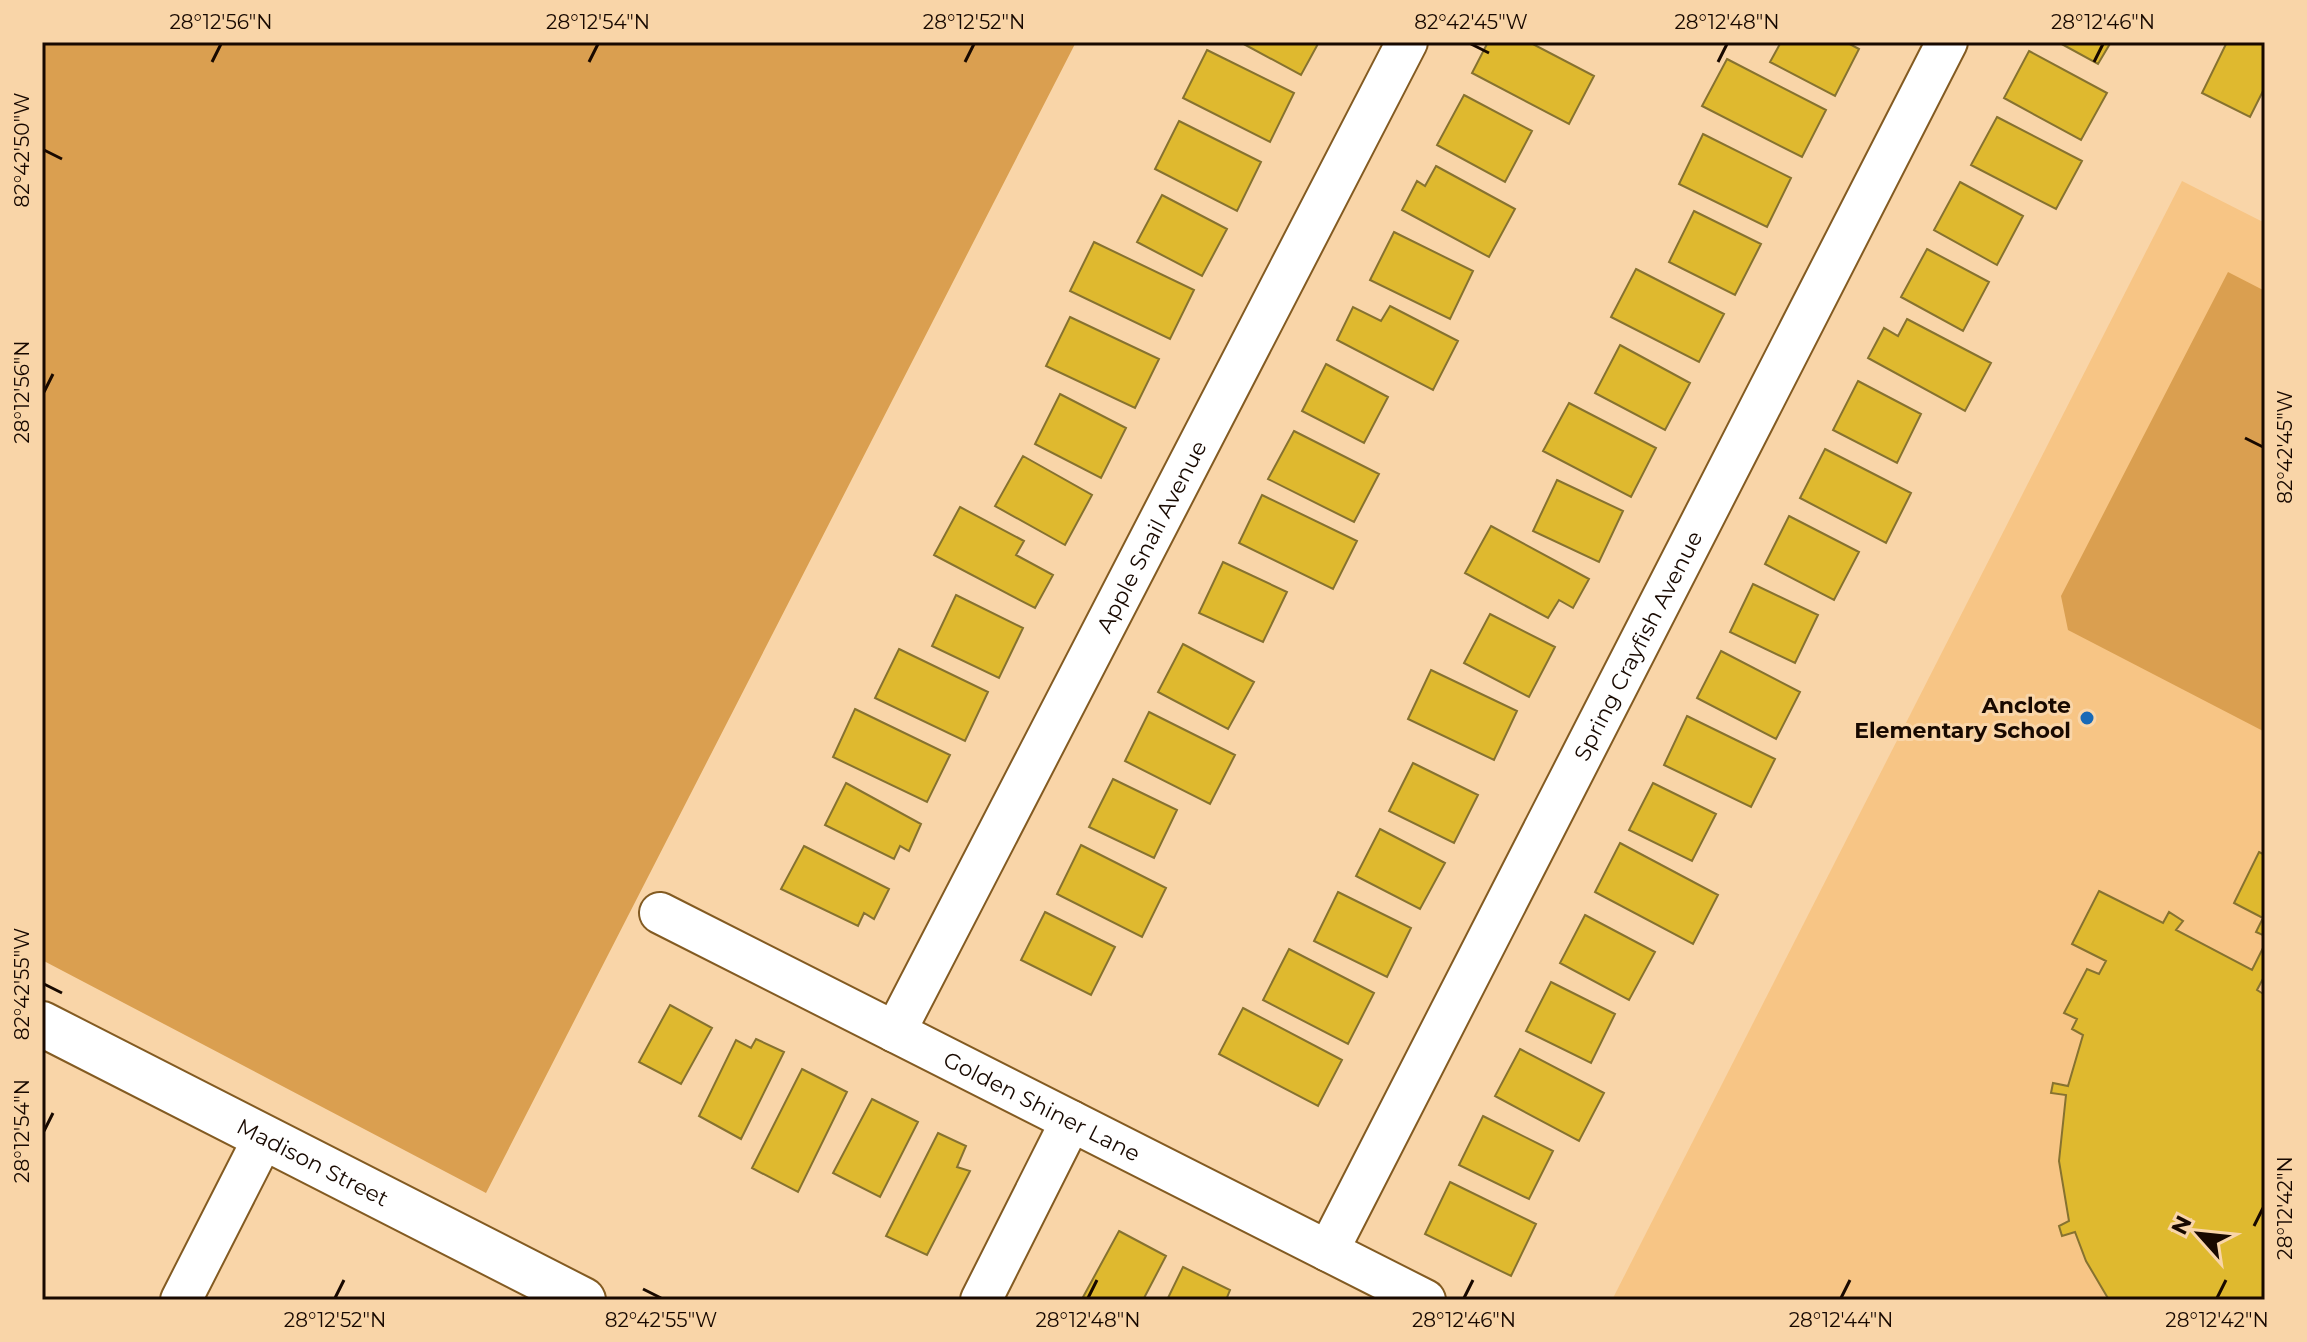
<svg xmlns="http://www.w3.org/2000/svg" width="2307" height="1342" viewBox="0 0 2307 1342" font-family="Montserrat,sans-serif">
<style>
.built{fill:#f7c585}
.green{fill:#da9f50}
.building{fill:#dfb92f;stroke:#867230;stroke-width:2}
.lines{fill:none;stroke-linecap:round;stroke-linejoin:round}
.minor-casing{stroke:#835b22;stroke-width:44}
.tertiary-casing{stroke:#835b22;stroke-width:48}
.minor{stroke:#fff;stroke-width:40}
.tertiary{stroke:#fff;stroke-width:44}
.ticks{fill:none;stroke:#180900;stroke-width:3}
.poi-dot{fill:#1869b7;stroke:#f9d5a8;stroke-width:3}
.labels{text-anchor:middle;stroke-width:6;stroke-linejoin:round;paint-order:stroke}
.street-label{font-size:22px;fill:#180900;stroke:#f9d5a8}
.poi-label{font-size:22px;font-weight:bold;fill:#180900;stroke:#f9d5a8;text-anchor:end}
.neatline{fill:none;stroke:#180900;stroke-width:3}
.ticks-label{font-size:20px;text-anchor:middle;fill:#180900}
</style>
<rect width="100%" height="100%" fill="#f9d5a8"/>
<path class="built" d="M 2182,181 L 2265,223 L 2265,1300 L 1612,1300 Z"/>
<path class="green" d="M 42,42 L 1076,42 L 486,1193 L 42,960 Z
M 2228,272 L 2265,291 L 2265,732 L 2068,630 L 2061,596 Z"/>
<path class="building" d="M 1240,42 L 1319,42 L 1301,75 Z
M 1488,42 L 1529,42 L 1594,76 L 1569,124 L 1472,73 Z
M 1781,42 L 1846,42 L 1859,49 L 1835,96 L 1770,62 Z
M 2058,42 L 2111,42 L 2098,64 Z
M 2227,42 L 2265,42 L 2265,87 L 2250,117 L 2202,93 Z
M 1207,50 L 1294,93 L 1270,142 L 1183,98 Z
M 2029,51 L 2107,93 L 2081,140 L 2004,98 Z
M 1727,59 L 1826,110 L 1802,157 L 1702,106 Z
M 1464,95 L 1532,131 L 1505,182 L 1437,145 Z
M 1997,117 L 2082,161 L 2056,209 L 1971,165 Z
M 1179,121 L 1261,162 L 1237,211 L 1155,169 Z
M 1703,134 L 1791,178 L 1767,227 L 1679,184 Z
M 1436,166 L 1515,209 L 1489,257 L 1402,210 L 1417,181 L 1425,186 Z
M 1960,182 L 2023,216 L 1997,265 L 1934,230 Z
M 1162,195 L 1227,229 L 1202,276 L 1137,242 Z
M 1694,211 L 1761,244 L 1735,295 L 1669,262 Z
M 1394,232 L 1473,271 L 1450,319 L 1370,280 Z
M 1094,242 L 1194,290 L 1170,339 L 1070,291 Z
M 1927,249 L 1989,282 L 1963,331 L 1901,297 Z
M 1636,269 L 1724,314 L 1699,362 L 1611,317 Z
M 1390,306 L 1458,341 L 1433,390 L 1337,340 L 1353,307 L 1381,321 Z
M 1070,317 L 1159,359 L 1135,408 L 1046,366 Z
M 1907,319 L 1991,363 L 1965,411 L 1868,358 L 1884,328 L 1898,336 Z
M 1620,345 L 1690,383 L 1665,430 L 1595,393 Z
M 1326,364 L 1388,397 L 1364,443 L 1302,411 Z
M 1858,381 L 1921,414 L 1897,463 L 1833,430 Z
M 1060,394 L 1126,428 L 1101,478 L 1035,444 Z
M 1569,403 L 1656,448 L 1631,497 L 1543,451 Z
M 1294,431 L 1379,474 L 1354,522 L 1268,479 Z
M 1825,449 L 1911,493 L 1886,543 L 1800,498 Z
M 1023,456 L 1092,495 L 1065,545 L 995,506 Z
M 1557,480 L 1623,511 L 1599,562 L 1533,531 Z
M 1262,495 L 1357,541 L 1333,589 L 1239,543 Z
M 960,507 L 1024,541 L 1016,555 L 1053,575 L 1035,608 L 934,555 Z
M 1789,516 L 1859,552 L 1834,600 L 1765,564 Z
M 1491,526 L 1589,579 L 1573,608 L 1559,600 L 1548,618 L 1465,573 Z
M 1223,562 L 1287,592 L 1263,642 L 1199,613 Z
M 1753,584 L 1818,615 L 1795,663 L 1730,632 Z
M 956,595 L 1023,628 L 999,678 L 932,646 Z
M 1490,614 L 1555,647 L 1529,697 L 1464,663 Z
M 1183,644 L 1254,682 L 1228,729 L 1158,692 Z
M 899,649 L 988,692 L 965,741 L 875,698 Z
M 1721,651 L 1800,692 L 1776,739 L 1697,698 Z
M 1431,670 L 1517,711 L 1494,760 L 1408,719 Z
M 855,709 L 950,755 L 927,802 L 833,757 Z
M 1149,712 L 1235,755 L 1210,804 L 1125,761 Z
M 1687,716 L 1775,759 L 1751,807 L 1664,765 Z
M 1413,763 L 1478,795 L 1454,843 L 1389,811 Z
M 1113,779 L 1177,810 L 1154,858 L 1089,827 Z
M 846,783 L 921,824 L 909,851 L 900,846 L 894,859 L 825,825 Z
M 1653,783 L 1716,814 L 1692,861 L 1629,830 Z
M 1380,829 L 1445,863 L 1420,909 L 1356,876 Z
M 1620,843 L 1718,895 L 1693,944 L 1595,892 Z
M 1081,845 L 1166,888 L 1142,937 L 1057,894 Z
M 804,846 L 889,889 L 874,919 L 864,913 L 858,926 L 781,889 Z
M 2259,852 L 2265,855 L 2265,936 L 2256,932 L 2263,918 L 2234,903 Z
M 2099,891 L 2163,923 L 2169,912 L 2183,921 L 2176,930 L 2252,970 L 2265,944 L 2265,975 L 2257,990 L 2265,995 L 2265,1300 L 2109,1300 L 2086,1261 L 2075,1232 L 2062,1236 L 2059,1226 L 2069,1221 L 2059,1161 L 2066,1095 L 2051,1093 L 2053,1083 L 2068,1086 L 2083,1035 L 2072,1029 L 2077,1019 L 2064,1013 L 2087,969 L 2099,974 L 2106,961 L 2072,944 Z
M 1338,892 L 1411,928 L 1387,977 L 1314,941 Z
M 1045,912 L 1115,947 L 1091,995 L 1021,960 Z
M 1585,915 L 1655,952 L 1629,1000 L 1560,963 Z
M 1289,949 L 1374,993 L 1348,1044 L 1263,1000 Z
M 1551,982 L 1615,1014 L 1591,1063 L 1526,1031 Z
M 670,1005 L 712,1028 L 681,1084 L 639,1062 Z
M 1243,1008 L 1342,1060 L 1318,1106 L 1219,1054 Z
M 756,1039 L 784,1052 L 741,1139 L 699,1116 L 736,1040 L 751,1048 Z
M 1520,1049 L 1604,1093 L 1579,1141 L 1495,1096 Z
M 802,1069 L 847,1092 L 798,1192 L 752,1168 Z
M 872,1099 L 918,1122 L 880,1197 L 833,1173 Z
M 1483,1116 L 1553,1151 L 1529,1199 L 1459,1165 Z
M 938,1133 L 966,1146 L 957,1167 L 970,1171 L 927,1255 L 886,1236 Z
M 1450,1182 L 1536,1224 L 1511,1276 L 1425,1234 Z
M 1119,1231 L 1166,1256 L 1143,1300 L 1085,1300 L 1082,1299 Z
M 1183,1267 L 1230,1290 L 1226,1300 L 1167,1300 Z"/>
<g class="lines">
<defs>
<g id="minor">
<path id="s1" d="M 660,913 L 1425,1300"/>
<path id="s2" d="M 895,1032 L 1407,42"/>
<path id="s3" d="M 1328,1251 L 1947,42"/>
<path d="M 181,1300 L 264,1137"/>
<path d="M 981,1300 L 1071,1121"/>
</g>
<g id="tertiary">
<path id="s4" d="M 42,1024 L 583,1300"/>
</g>
</defs>
<use href="#minor" class="minor-casing"/>
<use href="#tertiary" class="tertiary-casing"/>
<use href="#minor" class="minor"/>
<use href="#tertiary" class="tertiary"/>
</g>
<path class="ticks" d="M 1471,44 L 1489,53M 212,62 L 221,44M 589,62 L 598,44M 965,62 L 974,44M 1718,62 L 1727,44M 2094,62 L 2103,44M 44,150 L 62,159M 44,392 L 53,374M 2245,438 L 2263,447M 44,984 L 62,993M 44,1131 L 53,1113M 2254,1226 L 2263,1208M 643,1289 L 661,1298M 335,1298 L 344,1280M 1088,1298 L 1097,1280M 1464,1298 L 1473,1280M 1841,1298 L 1850,1280M 2217,1298 L 2226,1280"/>
<circle class="poi-dot" cx="2087" cy="718" r="8"/>
<g class="labels">
<g class="street-label">
<text dy="8" stroke="none"><textPath href="#s2" startOffset="558">Apple Snail Avenue</textPath></text>
<text dy="8" stroke="none"><textPath href="#s3" startOffset="680">Spring Crayfish Avenue</textPath></text>
<text dy="8" stroke="none"><textPath href="#s1" startOffset="428">Golden Shiner Lane</textPath></text>
<text dy="8" stroke="none"><textPath href="#s4" startOffset="304">Madison Street</textPath></text>
</g>
<g class="poi-label">
<text x="2071" y="713">Anclote<tspan x="2071" dy="25">Elementary School</tspan></text>
</g>
</g>
<rect width="2307" height="1342" fill="none" stroke="#f9d5a8" stroke-width="88"/>
<g transform="translate(2199 1234) rotate(297)" stroke="#f9d5a8" stroke-width="6" paint-order="stroke">
<path d="M0-6L14 30L0 20L-14 30Z" fill="#180900"/>
<text y="-12" font-size="22" font-weight="bold" text-anchor="middle" fill="#180900">N</text>
</g>
<rect x="44" y="44" width="2219" height="1254" class="neatline"/>
<g class="ticks-label">
<text x="221" y="29">28°12'56"N</text>
<text x="598" y="29">28°12'54"N</text>
<text x="974" y="29">28°12'52"N</text>
<text x="1471" y="29">82°42'45"W</text>
<text x="1727" y="29">28°12'48"N</text>
<text x="2103" y="29">28°12'46"N</text>
<text transform="translate(22 150) rotate(-90)" y="7">82°42'50"W</text>
<text transform="translate(22 392) rotate(-90)" y="7">28°12'56"N</text>
<text transform="translate(2285 447) rotate(-90)" y="7">82°42'45"W</text>
<text transform="translate(22 984) rotate(-90)" y="7">82°42'55"W</text>
<text transform="translate(22 1131) rotate(-90)" y="7">28°12'54"N</text>
<text transform="translate(2285 1208) rotate(-90)" y="7">28°12'42"N</text>
<text x="335" y="1327">28°12'52"N</text>
<text x="661" y="1327">82°42'55"W</text>
<text x="1088" y="1327">28°12'48"N</text>
<text x="1464" y="1327">28°12'46"N</text>
<text x="1841" y="1327">28°12'44"N</text>
<text x="2217" y="1327">28°12'42"N</text>
</g>
</svg>
